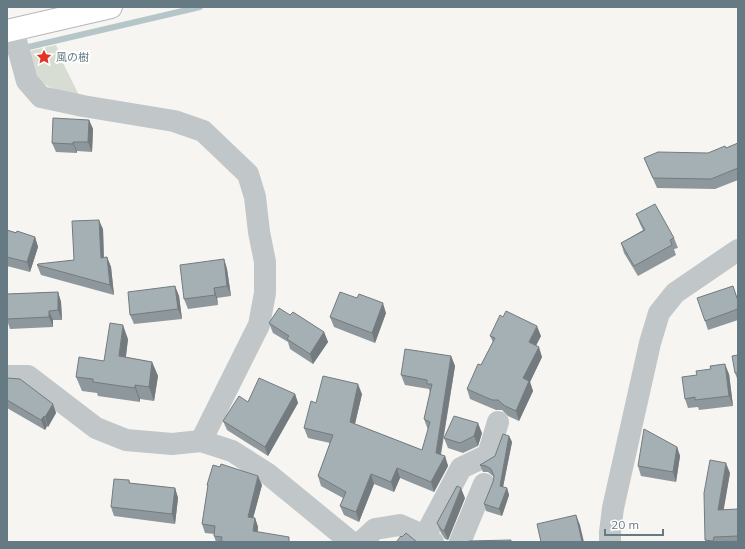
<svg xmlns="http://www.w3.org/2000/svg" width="745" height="549" viewBox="0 0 745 549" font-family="Mulish,'Noto Sans JP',sans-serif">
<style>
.green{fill:#d8ddd3}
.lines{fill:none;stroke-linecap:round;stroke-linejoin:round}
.stream{stroke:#b6c5c7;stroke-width:6}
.trunk-casing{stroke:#b4b8ba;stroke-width:24}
.minor{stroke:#c1c6c8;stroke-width:22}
.trunk{stroke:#fff;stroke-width:22}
.wall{fill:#8e979b}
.shaded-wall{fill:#747b7e}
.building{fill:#a5b0b4;stroke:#747b7e}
.labels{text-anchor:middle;stroke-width:4;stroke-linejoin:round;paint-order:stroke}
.poi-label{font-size:11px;fill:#657a83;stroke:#fff;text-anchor:start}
</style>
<rect width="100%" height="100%" fill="#f6f5f2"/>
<path class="green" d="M 56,45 L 65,67 L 79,95 C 65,91 45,90 37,76 C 33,69 32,58 29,51 Z"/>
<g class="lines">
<path class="stream" d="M 7,52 L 200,7"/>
<defs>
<path id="trunk" d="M 7,31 L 111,7"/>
</defs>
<use href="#trunk" class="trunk-casing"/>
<path class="minor" d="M 13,30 L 27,81 L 41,97 L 83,106 L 174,121 L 203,131 L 248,174 L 255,197 L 259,232 L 265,262 L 265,293 L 259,325 L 201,441
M 7,376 L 28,376 L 96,428 L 126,440 L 172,444 L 201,441 L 232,451 L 268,474 L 351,542
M 425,536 L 461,468 L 488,455 L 498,422
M 361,542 L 375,529 L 400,525 L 425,536 L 433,542
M 460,542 L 484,484
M 610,542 L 610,532 L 613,508 L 650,343 L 659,313 L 675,293 L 738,250"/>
<use href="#trunk" class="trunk"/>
</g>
<path class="wall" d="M 89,120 L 93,129 L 92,152 L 77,151 L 77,153 L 56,152 L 52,143 Z
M 738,143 L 738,180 L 715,189 L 657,188 L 644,158 L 708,153 L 726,148 Z
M 636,214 L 674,238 L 678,248 L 674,249 L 676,255 L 638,276 L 624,253 L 621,243 L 643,230 L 640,224 Z
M 103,229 L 104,258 L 107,257 L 111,267 L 114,295 L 41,275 L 37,265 L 74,260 Z
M 7,230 L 35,237 L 38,247 L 30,272 L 7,266 Z
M 224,259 L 227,269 L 231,296 L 217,298 L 218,305 L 188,309 L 184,299 Z
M 175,286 L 179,296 L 182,319 L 134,324 L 130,315 Z
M 58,292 L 61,302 L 62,320 L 53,320 L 53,327 L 10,329 L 7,320 L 7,294 Z
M 738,300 L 738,320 L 708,330 L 705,321 Z
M 386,313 L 375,343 L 334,327 L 330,317 Z
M 290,315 L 324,332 L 328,342 L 313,364 L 290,349 L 288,342 L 273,333 L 269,323 Z
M 490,336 L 541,336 L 536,346 L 542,357 L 530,382 L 533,391 L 519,421 L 508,416 L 502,410 L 496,410 L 470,399 L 467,389 L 481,365 L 493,342 Z
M 128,339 L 126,357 L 152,362 L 158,376 L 154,401 L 140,399 L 140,402 L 98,396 L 97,393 L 82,391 L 76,377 L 104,361 Z
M 738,355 L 738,381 L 735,373 Z
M 451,356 L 455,366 L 441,455 L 445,456 L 448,466 L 434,492 L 400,478 L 394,492 L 374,484 L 359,522 L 344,515 L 340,506 L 343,498 L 321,486 L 318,476 L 330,443 L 308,438 L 304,428 L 316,403 L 362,394 L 355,424 L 422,450 L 428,430 L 424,419 L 430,393 L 429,389 L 405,385 L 401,375 Z
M 729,374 L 733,406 L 699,410 L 698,407 L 688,408 L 685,399 L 697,375 Z
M 7,378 L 53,404 L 56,413 L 48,427 L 47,426 L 45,430 L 7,408 Z
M 295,394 L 298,403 L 268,456 L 227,430 L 223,421 L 248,402 Z
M 482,433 L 478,446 L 463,453 L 448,448 L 444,438 Z
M 509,436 L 512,442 L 503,487 L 507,488 L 509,495 L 502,516 L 486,511 L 484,504 L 493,482 L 494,477 L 488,472 L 483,472 L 480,465 L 495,456 Z
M 677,447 L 680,456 L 676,482 L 641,476 L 638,466 Z
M 730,473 L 723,510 L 738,510 L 738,542 L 706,542 L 705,540 Z
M 129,480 L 130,483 L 175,488 L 178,498 L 175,524 L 114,516 L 111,507 Z
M 207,485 L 262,485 L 253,518 L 255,518 L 258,527 L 258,532 L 291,542 L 216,542 L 214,536 L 214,534 L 205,533 L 202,524 L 208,487 Z
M 465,498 L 448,540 L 445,539 L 441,533 L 437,523 Z"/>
<path class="shaded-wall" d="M 89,120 L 93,129 L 92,152 L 88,142 Z
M 73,142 L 77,151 L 77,153 L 73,144 Z
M 99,220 L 103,229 L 104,268 L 101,258 Z
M 35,237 L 38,247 L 30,272 L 27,262 Z
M 107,257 L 111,267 L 114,295 L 110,285 Z
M 224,259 L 227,269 L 231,296 L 227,286 Z
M 175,286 L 179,296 L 182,319 L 178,309 Z
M 214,288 L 217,298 L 218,305 L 215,295 Z
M 58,292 L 61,302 L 62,320 L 58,310 Z
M 383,303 L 386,313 L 375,343 L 372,333 Z
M 49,311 L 53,320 L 53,327 L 49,317 Z
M 123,325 L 128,339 L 124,370 L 119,356 Z
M 537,326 L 541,336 L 532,352 L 529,342 Z
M 324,332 L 328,342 L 313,364 L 310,354 Z
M 539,347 L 542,357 L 530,382 L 533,391 L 519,421 L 516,411 L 523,378 Z
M 451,356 L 455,366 L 439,463 L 436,453 Z
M 152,362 L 158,376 L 154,401 L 149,387 Z
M 725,364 L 729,374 L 733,406 L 729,396 Z
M 358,384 L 362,394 L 353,432 L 350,422 Z
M 135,385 L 140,399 L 140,402 L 135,388 Z
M 295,394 L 298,403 L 268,456 L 265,447 Z
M 53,404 L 56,413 L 48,427 L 45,417 Z
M 44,416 L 47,426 L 45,430 L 41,420 Z
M 478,423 L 482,433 L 478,446 L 474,436 Z
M 509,436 L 512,442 L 502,492 L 500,486 Z
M 677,447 L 680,456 L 676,482 L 673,472 Z
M 445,456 L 448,466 L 434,492 L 431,482 Z
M 726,463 L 730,473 L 722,520 L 718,510 Z
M 397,468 L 400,478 L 394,492 L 391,482 Z
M 371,474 L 374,484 L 359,522 L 356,512 Z
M 258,476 L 262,485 L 251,526 L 248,517 Z
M 175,488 L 178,498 L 175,524 L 172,514 Z
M 461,488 L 465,498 L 448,540 L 444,531 Z
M 507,488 L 509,495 L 502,516 L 499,509 Z
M 576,515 L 580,525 L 584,542 L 582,542 Z
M 255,518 L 258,527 L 256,540 L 253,531 Z"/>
<path class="building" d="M 53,118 L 89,120 L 88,142 L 73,142 L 73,144 L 52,143 Z
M 738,143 L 738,168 L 711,179 L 653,178 L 644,158 L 658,152 L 708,153 L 725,146 L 726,148 Z
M 655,204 L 674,238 L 670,240 L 672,245 L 634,266 L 621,243 L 645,230 L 636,214 Z
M 99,220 L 101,258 L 107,257 L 110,285 L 37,265 L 38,264 L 74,260 L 72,221 Z
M 7,230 L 16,233 L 17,231 L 35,237 L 27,262 L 7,257 Z
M 224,259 L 227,286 L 214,288 L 215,295 L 184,299 L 180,265 Z
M 175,286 L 178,309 L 130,315 L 128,292 Z
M 733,286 L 738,301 L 738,307 L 737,307 L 738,309 L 705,321 L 697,298 Z
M 58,292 L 58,310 L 49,311 L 49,317 L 7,319 L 7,294 Z
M 340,292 L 357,298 L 359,294 L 383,303 L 372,333 L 330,317 Z
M 279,308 L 290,315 L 293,312 L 324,332 L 310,354 L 287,339 L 289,336 L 269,323 Z
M 506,311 L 537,326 L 529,342 L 539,347 L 523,378 L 529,381 L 516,411 L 505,406 L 498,400 L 492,400 L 467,389 L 478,364 L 481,365 L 495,338 L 490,336 L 500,315 L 503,317 Z
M 110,323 L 123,325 L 119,356 L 152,362 L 149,387 L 135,385 L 135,388 L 93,382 L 93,379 L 76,377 L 79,357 L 104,361 Z
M 405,349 L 451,356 L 436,453 L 445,456 L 431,482 L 397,468 L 391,482 L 371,474 L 356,512 L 340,506 L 346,492 L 318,476 L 333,435 L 304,428 L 311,401 L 316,403 L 323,376 L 358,384 L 350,422 L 422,450 L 430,422 L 424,419 L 432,384 L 427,384 L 427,380 L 401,375 Z
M 738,355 L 738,373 L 735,373 L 732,356 Z
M 725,364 L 729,396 L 695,400 L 695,397 L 685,399 L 682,377 L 697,375 L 696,371 L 711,369 L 710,366 Z
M 7,378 L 20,379 L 53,404 L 45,417 L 44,416 L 41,420 L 7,400 Z
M 259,378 L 295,394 L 265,447 L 223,421 L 239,396 L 248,402 Z
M 454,416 L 478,423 L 474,436 L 460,443 L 444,438 Z
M 644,429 L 677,447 L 673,472 L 638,466 Z
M 503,434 L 509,436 L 500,486 L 507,488 L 499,509 L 484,504 L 493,482 L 494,476 L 491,469 L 486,466 L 480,465 L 495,456 Z
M 710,460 L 726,463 L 718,510 L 738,509 L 738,536 L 714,537 L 713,541 L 705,540 L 704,493 Z
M 221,464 L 258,476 L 248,517 L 255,518 L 253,531 L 289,537 L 289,542 L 230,542 L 221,541 L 222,537 L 214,536 L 215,526 L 202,524 L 208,485 L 207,485 L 213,465 L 220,467 Z
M 114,479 L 129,480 L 129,483 L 175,488 L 172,514 L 111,507 Z
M 457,486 L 461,488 L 444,531 L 441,529 L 437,523 Z
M 576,515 L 582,542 L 541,542 L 537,524 Z
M 406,533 L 417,542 L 396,542 L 401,536 L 402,537 Z
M 511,540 L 511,542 L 469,542 L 469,541 Z"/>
<defs>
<symbol id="sight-bare" viewBox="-9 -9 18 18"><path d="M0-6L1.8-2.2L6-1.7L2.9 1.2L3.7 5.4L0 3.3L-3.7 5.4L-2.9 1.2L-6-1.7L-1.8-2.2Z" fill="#e23525" stroke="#fff" stroke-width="2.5" paint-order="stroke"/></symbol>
</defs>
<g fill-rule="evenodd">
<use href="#sight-bare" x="33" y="46" width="22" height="22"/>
</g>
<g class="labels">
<g class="poi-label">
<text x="56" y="61">風の樹</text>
</g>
</g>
<rect width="745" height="549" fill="none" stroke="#657a83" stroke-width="16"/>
<path d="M605 529v6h58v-6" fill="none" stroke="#657a83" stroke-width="2"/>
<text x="611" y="529" font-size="12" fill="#657a83" stroke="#ffffff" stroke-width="3" paint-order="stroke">20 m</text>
</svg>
